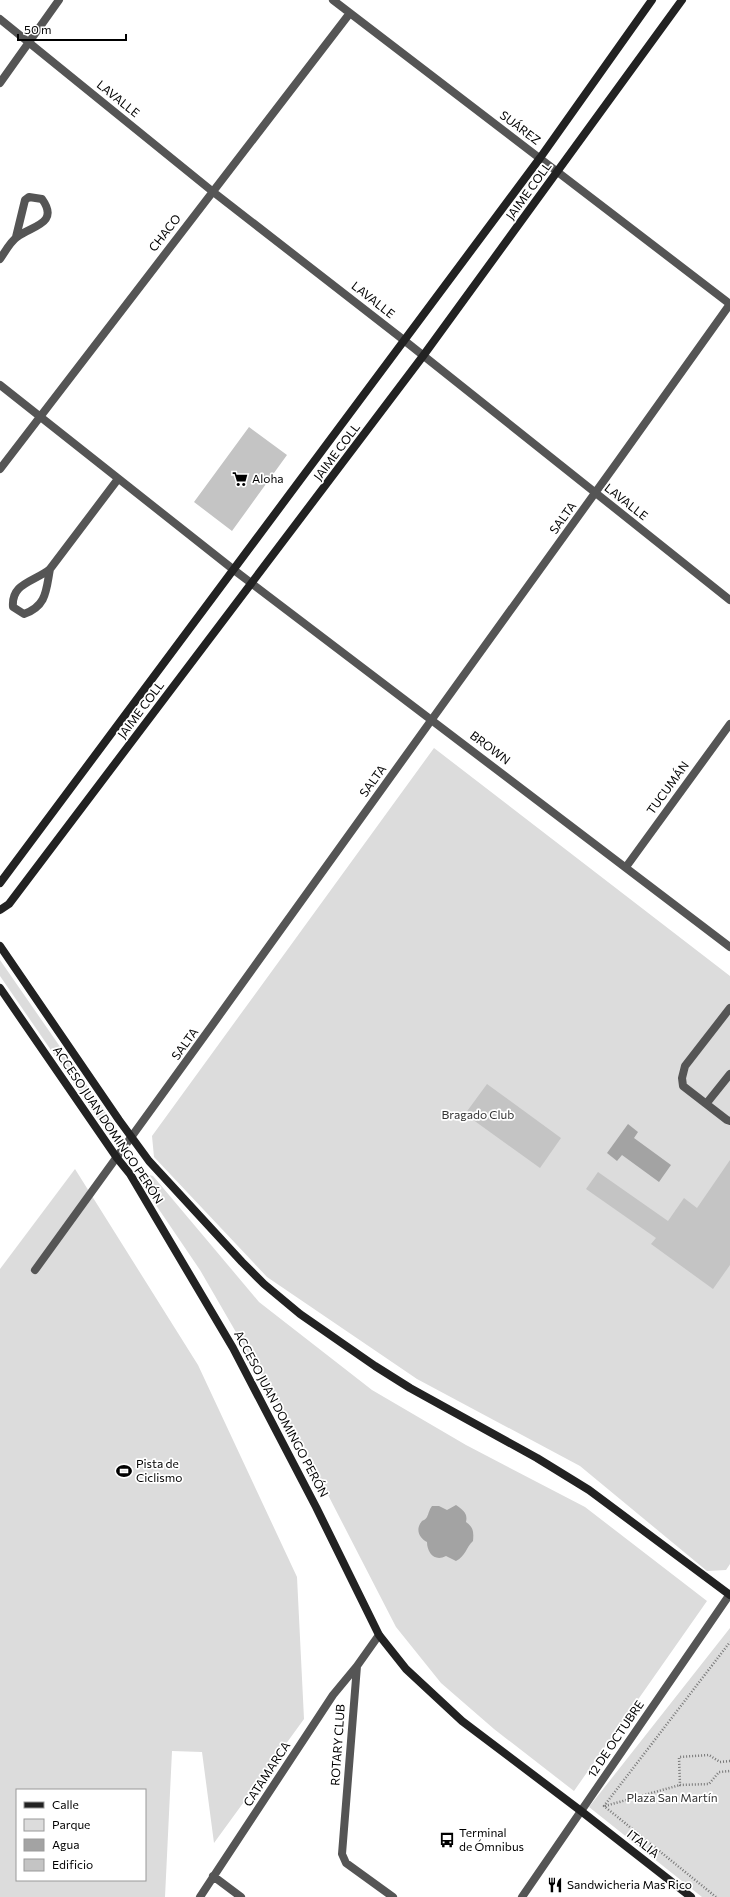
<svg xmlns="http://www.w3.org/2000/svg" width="730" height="1897" viewBox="0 0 730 1897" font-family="Commissioner,sans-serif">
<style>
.green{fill:#dcdcdc;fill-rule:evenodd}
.water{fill:#a3a3a3}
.building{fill:#c4c4c4}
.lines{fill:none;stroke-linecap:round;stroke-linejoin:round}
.path{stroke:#777;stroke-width:2.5;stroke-dasharray:1 2;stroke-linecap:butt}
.service{stroke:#555;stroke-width:8}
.minor{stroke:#555;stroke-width:8}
.secondary{stroke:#222;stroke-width:8}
.labels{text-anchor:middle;stroke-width:3.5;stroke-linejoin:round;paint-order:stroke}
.street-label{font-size:12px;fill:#000;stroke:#fff}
.poi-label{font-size:12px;fill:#000;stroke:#fff;text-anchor:start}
.park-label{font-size:12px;fill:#333;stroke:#fff}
</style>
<rect width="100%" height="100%" fill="#fff"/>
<path class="green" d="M 434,748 L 730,976 L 730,1564 L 726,1570 L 707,1571 L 580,1466 L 417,1379 L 267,1277 L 154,1157 L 152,1136 Z
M 0,960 L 117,1129 L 110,1136 L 0,976 Z
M 75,1169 L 198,1365 L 297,1577 L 304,1719 L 214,1843 L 202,1752 L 172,1751 L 165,1897 L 0,1897 L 0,1269 ZM 17,1790 L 145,1790 L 145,1880 L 17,1880 Z
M 146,1174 L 153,1176 L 259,1302 L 372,1390 L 466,1445 L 585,1507 L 707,1601 L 574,1791 L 494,1729 L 441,1683 L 396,1627 L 310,1460 L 200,1270 L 141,1183 L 142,1176 Z
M 730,1628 L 730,1897 L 702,1897 L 589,1807 Z"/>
<path class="water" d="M 628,1124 L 638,1132 L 634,1138 L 671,1165 L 659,1182 L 622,1155 L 617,1161 L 607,1153 Z
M 456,1505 C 463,1510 468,1513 466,1522 C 473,1527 474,1531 473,1541 C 466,1547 466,1556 456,1561 L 446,1556 C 435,1562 427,1553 427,1542 C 419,1538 415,1529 422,1521 C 424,1520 426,1519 427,1517 C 429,1513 429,1510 432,1506 L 439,1506 L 447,1510 Z"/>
<path class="building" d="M 249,427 L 287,455 L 232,531 L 194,502 Z
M 487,1084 L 561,1138 L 540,1168 L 465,1114 Z
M 730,1160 L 730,1265 L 713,1289 L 651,1244 L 656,1238 L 586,1189 L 598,1172 L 668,1221 L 684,1198 L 697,1208 Z"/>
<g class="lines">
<path class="path" d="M 730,1761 L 720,1762 L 709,1755 L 679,1757 L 680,1785 L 709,1784 L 719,1772 L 730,1771
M 605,1806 L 680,1785
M 716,1897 L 604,1806 L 730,1642"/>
<path class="service" d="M 730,1008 L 685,1066 L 682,1078 L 683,1086 L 727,1120 L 730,1121
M 706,1104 L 730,1074"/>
<path class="minor" d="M 333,0 L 730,304
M 0,19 L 212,191 L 405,341 L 730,600
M 0,83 L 59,0
M 0,259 C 5,252 10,242 17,237 C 31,226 60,224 42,199 L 29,197 L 25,200 L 16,237
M 0,385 L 234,570 L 730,947
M 0,469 L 350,13
M 50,569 C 46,590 47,606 24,614 L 13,607 C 11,583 34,582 50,569 L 118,479
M 626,867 L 730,724
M 35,1270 C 168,1088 298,905 430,722 C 530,583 631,444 730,304
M 379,1635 L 357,1666 L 342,1854 L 346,1863 L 393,1897
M 213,1876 L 241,1897
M 200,1897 L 333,1695 L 357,1666
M 522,1897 L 730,1594"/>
<path class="secondary" d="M 0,883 L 540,158 L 652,0
M 0,910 L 9,904 L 423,356 L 682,0
M 0,946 L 119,1120 L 149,1161 L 242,1262 L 264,1284 L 300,1314 L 375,1366 L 410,1388 L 537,1458 L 589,1490 L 730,1595
M 0,988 L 117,1158 L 130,1174 L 233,1348 L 316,1507 L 379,1635 L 406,1669 L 462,1721 L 581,1811 L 691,1897"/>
</g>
<defs>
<symbol id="supermarket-bare" viewBox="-9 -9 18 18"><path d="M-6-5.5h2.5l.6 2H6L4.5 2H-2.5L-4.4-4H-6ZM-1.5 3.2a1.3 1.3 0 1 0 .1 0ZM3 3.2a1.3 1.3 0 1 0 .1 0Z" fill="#000" stroke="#fff" stroke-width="2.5" paint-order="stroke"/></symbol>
<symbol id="stadium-bare" viewBox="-9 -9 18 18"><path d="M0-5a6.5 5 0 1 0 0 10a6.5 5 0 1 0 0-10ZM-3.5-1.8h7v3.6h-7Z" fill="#000" stroke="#fff" stroke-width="2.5" paint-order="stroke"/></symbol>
<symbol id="bus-bare" viewBox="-9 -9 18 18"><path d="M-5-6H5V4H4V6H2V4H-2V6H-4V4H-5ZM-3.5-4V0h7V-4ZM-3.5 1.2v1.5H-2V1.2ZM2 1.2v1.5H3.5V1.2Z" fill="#000" stroke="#fff" stroke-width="2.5" paint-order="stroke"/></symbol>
<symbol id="restaurant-bare" viewBox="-9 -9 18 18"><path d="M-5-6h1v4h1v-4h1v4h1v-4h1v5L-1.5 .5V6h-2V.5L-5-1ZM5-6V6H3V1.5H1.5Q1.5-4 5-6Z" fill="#000" stroke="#fff" stroke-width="2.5" paint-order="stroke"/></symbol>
</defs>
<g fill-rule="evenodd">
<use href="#supermarket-bare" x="229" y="468" width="22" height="22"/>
<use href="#stadium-bare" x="113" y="1460" width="22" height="22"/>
<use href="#bus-bare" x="436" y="1829" width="22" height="22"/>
<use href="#restaurant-bare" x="544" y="1874" width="22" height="22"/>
</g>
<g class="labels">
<g class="street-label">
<text transform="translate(118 99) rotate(39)" y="4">LAVALLE</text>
<text transform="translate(520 128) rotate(37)" y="4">SUÁREZ</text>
<text transform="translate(529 191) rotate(-54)" y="4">JAIME COLL</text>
<text transform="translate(165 233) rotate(-52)" y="4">CHACO</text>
<text transform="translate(373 300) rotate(38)" y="4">LAVALLE</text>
<text transform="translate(337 452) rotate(-53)" y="4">JAIME COLL</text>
<text transform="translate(626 502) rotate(38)" y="4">LAVALLE</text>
<text transform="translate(563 518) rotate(-54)" y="4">SALTA</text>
<text transform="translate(141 710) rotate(-53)" y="4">JAIME COLL</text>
<text transform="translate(490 748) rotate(37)" y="4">BROWN</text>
<text transform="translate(373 781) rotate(-54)" y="4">SALTA</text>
<text transform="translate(668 788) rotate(-54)" y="4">TUCUMÁN</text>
<text transform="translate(185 1044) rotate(-54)" y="4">SALTA</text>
<text transform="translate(108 1125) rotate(56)" y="4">ACCESO JUAN DOMINGO PERÓN</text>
<text transform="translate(281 1414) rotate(62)" y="4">ACCESO JUAN DOMINGO PERÓN</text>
<text transform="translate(616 1739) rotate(-56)" y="4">12 DE OCTUBRE</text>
<text transform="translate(338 1745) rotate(-86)" y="4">ROTARY CLUB</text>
<text transform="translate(267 1774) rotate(-57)" y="4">CATAMARCA</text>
<text transform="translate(643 1844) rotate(38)" y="4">ITALIA</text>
</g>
<g class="poi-label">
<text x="252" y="483">Aloha</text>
<text x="136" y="1468">Pista de<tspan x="136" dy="14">Ciclismo</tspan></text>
<text x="459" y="1837">Terminal<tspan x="459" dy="14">de Ómnibus</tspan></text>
<text x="567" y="1889">Sandwicheria Mas Rico</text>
</g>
<g class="park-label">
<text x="478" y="1119">Bragado Club</text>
<text x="672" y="1802">Plaza San Martín</text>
</g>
</g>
<rect x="16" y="1789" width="130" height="92" fill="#ffffff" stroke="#999999"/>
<rect x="24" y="1802" width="20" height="6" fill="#222222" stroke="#999999"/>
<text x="52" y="1809" font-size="12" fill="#000000">Calle</text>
<rect x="24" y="1819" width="20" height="12" fill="#dcdcdc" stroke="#999999"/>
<text x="52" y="1829" font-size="12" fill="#000000">Parque</text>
<rect x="24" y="1839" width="20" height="12" fill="#a3a3a3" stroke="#999999"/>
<text x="52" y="1849" font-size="12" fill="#000000">Agua</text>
<rect x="24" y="1859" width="20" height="12" fill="#c4c4c4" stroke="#999999"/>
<text x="52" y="1869" font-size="12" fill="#000000">Edificio</text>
<path d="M18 34v6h108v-6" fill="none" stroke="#000000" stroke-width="2"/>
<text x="24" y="34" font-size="12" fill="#000000" stroke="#ffffff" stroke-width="3" paint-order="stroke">50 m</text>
</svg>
